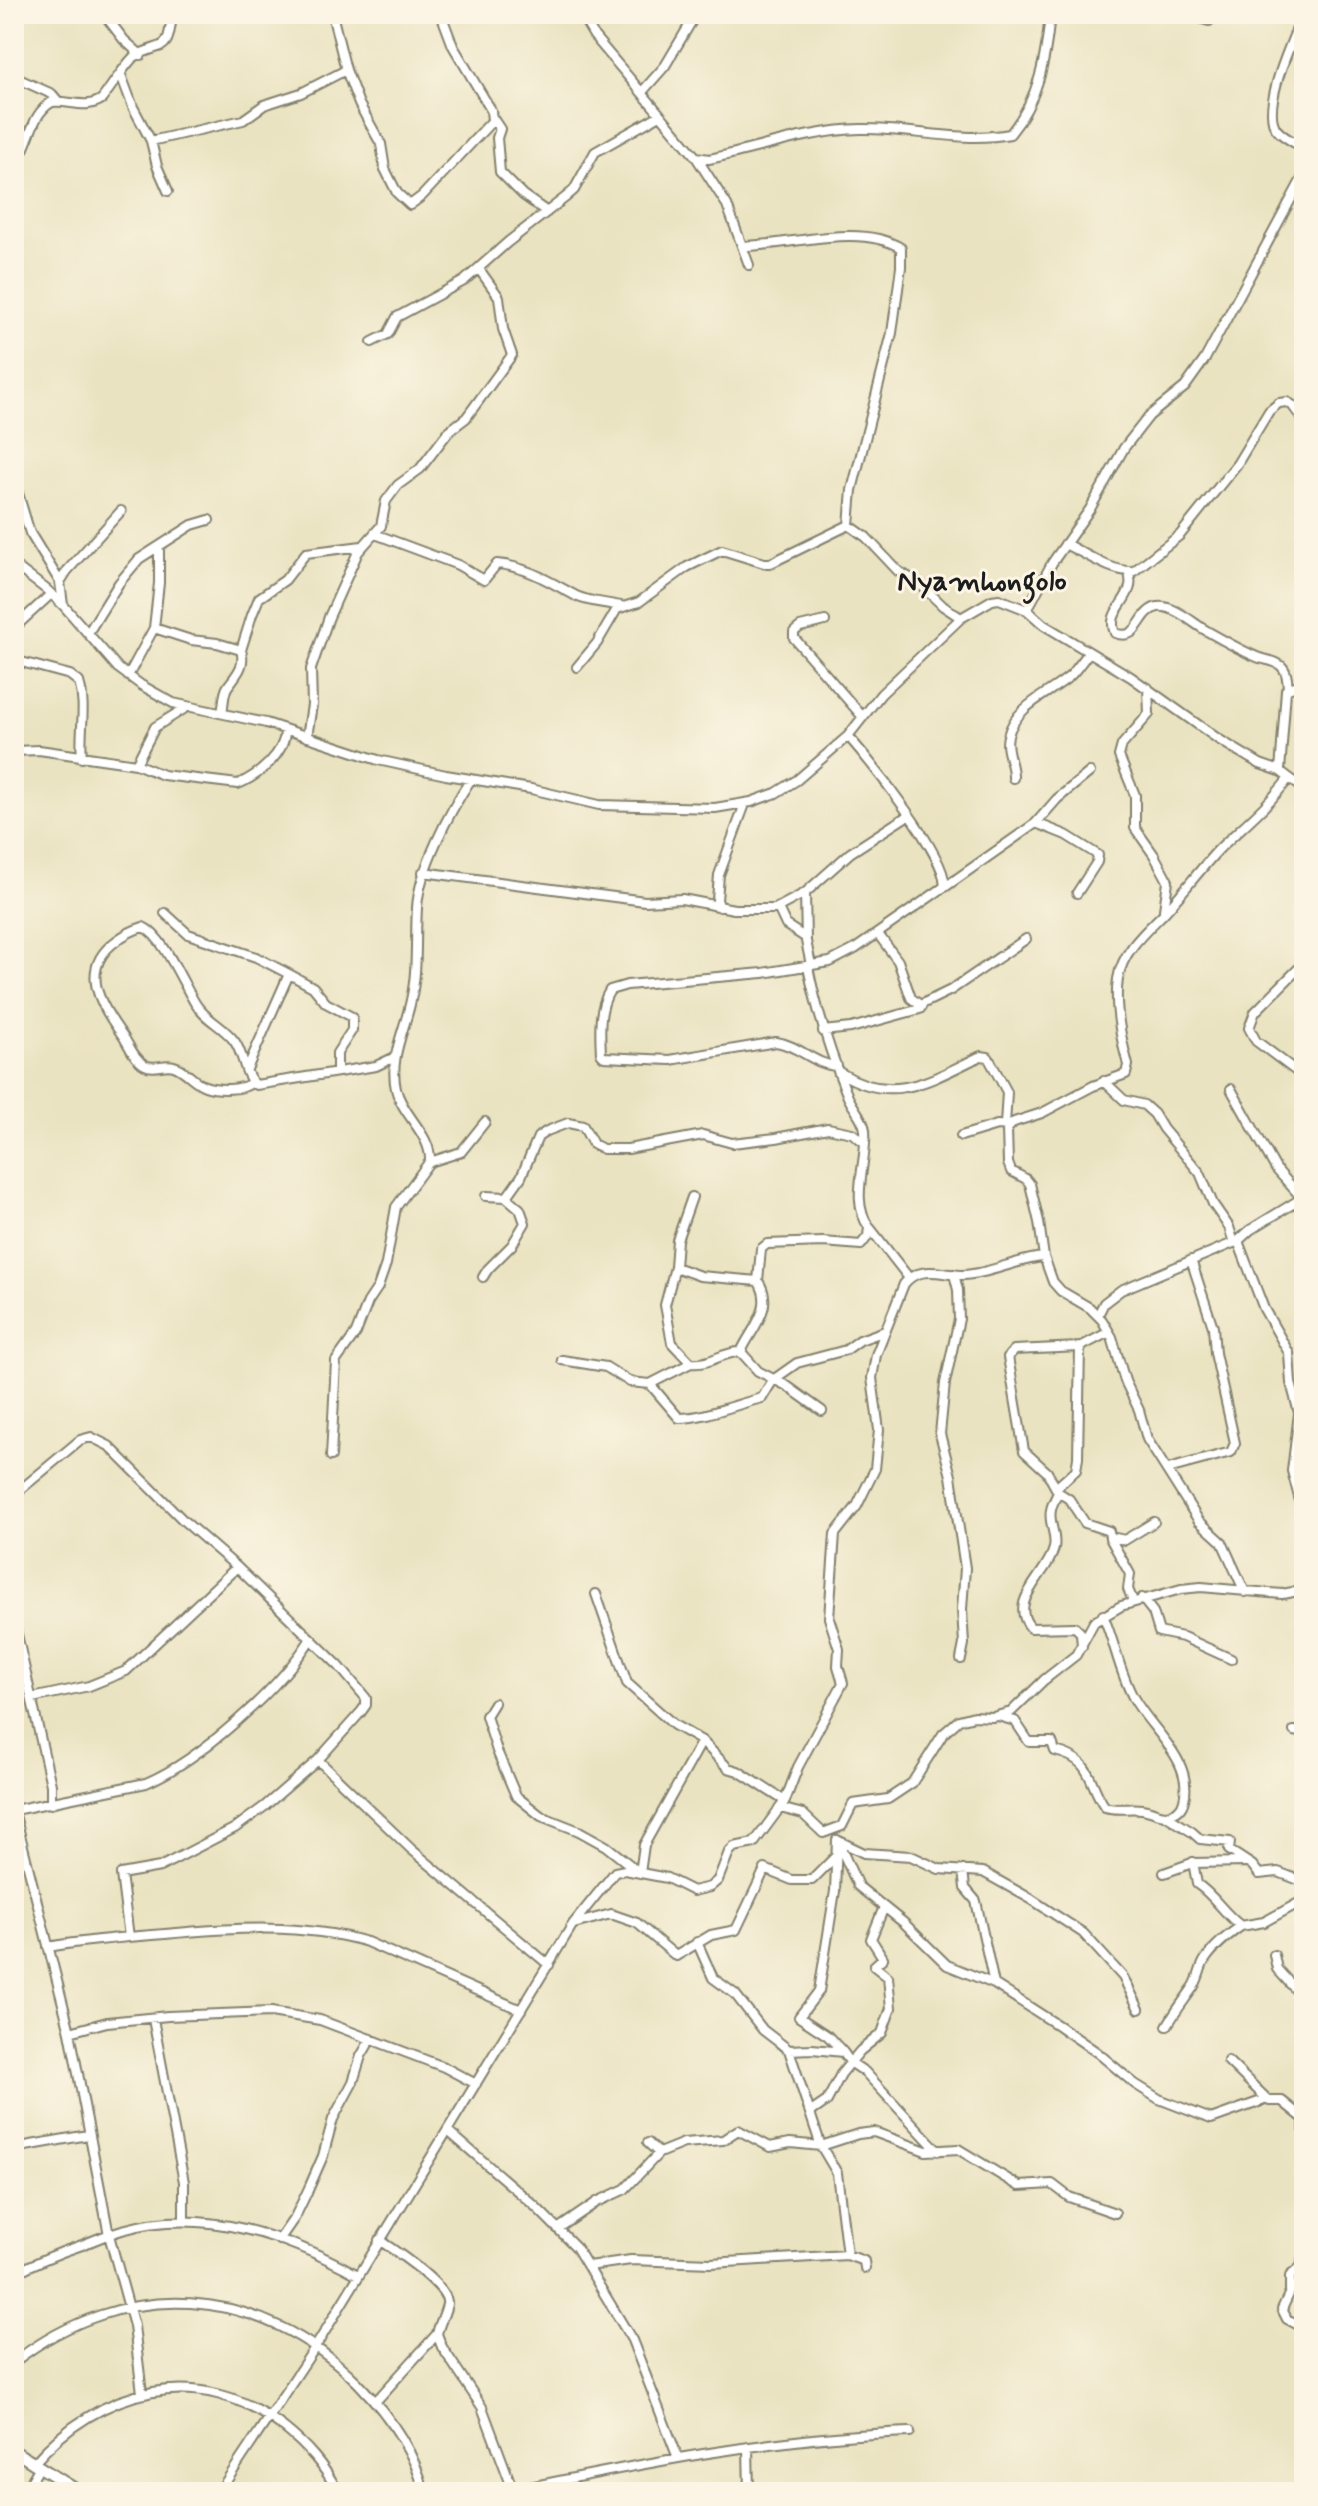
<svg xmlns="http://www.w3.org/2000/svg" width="1318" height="2506" viewBox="0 0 1318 2506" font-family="Mynerve,sans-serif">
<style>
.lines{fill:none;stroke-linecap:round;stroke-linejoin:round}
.minor-casing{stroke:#83806e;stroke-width:12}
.tertiary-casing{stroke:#83806e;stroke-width:14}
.minor{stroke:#fff;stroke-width:8}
.tertiary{stroke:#fff;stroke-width:10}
.labels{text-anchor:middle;stroke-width:6;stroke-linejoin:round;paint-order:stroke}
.quarter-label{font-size:30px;font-weight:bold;fill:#1c1c1c;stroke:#fcf5e5}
</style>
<rect width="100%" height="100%" fill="#fcf5e5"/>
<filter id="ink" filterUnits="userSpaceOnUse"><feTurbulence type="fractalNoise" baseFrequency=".0125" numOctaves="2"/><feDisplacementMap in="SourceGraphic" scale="16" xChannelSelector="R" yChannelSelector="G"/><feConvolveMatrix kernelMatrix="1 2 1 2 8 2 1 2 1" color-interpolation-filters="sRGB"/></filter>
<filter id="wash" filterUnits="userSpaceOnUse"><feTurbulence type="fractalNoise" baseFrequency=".006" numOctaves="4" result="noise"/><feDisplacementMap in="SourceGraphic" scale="32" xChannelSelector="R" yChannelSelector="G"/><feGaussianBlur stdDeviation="1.8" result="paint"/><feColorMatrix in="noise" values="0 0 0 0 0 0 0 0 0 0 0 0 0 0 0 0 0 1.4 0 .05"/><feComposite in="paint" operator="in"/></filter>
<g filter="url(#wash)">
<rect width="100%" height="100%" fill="#eae3c1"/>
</g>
<g filter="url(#ink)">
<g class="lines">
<defs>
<path id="minor" d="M 104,14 L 124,40 L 141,55
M 332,14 L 346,70 L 359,104 L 381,144 L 385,169 L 397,193 L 410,205 L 422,196 L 492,121 L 491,110 L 453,46 L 441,14
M 581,14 L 594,36 L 696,157 L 727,205 L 749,265
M 1186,14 L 1209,21 L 1215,14
M 1303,14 C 1294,37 1259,109 1277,130 C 1284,138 1295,143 1304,148
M 121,75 L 133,107 L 151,141 L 157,166 L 168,191
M 14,77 L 52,94 L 58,101
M 642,92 L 665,66 L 696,14
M 492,117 L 500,129 L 497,138 L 500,172 L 523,195 L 547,212
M 151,141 L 243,120 L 264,105 L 301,93 L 346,70
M 696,157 L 709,159 C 758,149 811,130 861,129 C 910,128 961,143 1010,134 C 1039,99 1046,58 1050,14
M 14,163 C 31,146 29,115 52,102 C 70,100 86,110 102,99 C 109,90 127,62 134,57 C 163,40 168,57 172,14
M 743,246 C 789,246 860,222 901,248 L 901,267 L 892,333 L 852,490 L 849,525
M 372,342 L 388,334 L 397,317 L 464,281 L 508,242 L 566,197 L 574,190 L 595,152 L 660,115
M 14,480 L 30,533 L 60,582 L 63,605
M 375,534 L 458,565 L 484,580 L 497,564 C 526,566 552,583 576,596 C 589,602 607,603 621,606
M 1065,544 C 1085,553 1112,573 1134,571 L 1180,535 L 1237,464 L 1269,411 L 1279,403 L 1287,402 L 1292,405 L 1304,421
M 14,565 L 47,590 L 64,606 L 118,668 L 141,685 L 173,703 L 266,723 L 378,760 L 446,775 L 531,789 L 599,805 L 715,808 L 751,802 L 776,793 L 797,780 L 848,736 L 881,694 L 961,618 L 992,600 L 999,599 L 1027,610 L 1044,625 L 1131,677 L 1218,739 L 1260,764 L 1280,771 L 1304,789
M 1128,571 C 1140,597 1104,609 1115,633 C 1140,643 1138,610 1158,607 C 1174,605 1194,624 1207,631 C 1223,640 1240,650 1257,657 C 1264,660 1274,660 1280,665 C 1287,670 1287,679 1288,687
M 60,582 L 67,571 L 121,511
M 1027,610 L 1052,563 L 1090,509 L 1124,448 L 1149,416 L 1185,387 L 1205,359 L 1304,175
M 825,621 L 800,627 L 794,632 L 794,638 L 862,716
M 14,628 L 51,594
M 154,628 L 191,640 L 217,643 L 241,650 C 246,666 236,675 228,686 C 223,693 224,705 222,713
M 88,633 L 119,583 L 139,559 L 192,525 L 209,520
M 241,650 L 252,615 L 259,598 L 285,580 L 306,553 L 362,546
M 14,660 L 70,675 L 79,682 C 87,708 79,732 82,758
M 577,667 L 597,643 L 617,609 L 639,602 L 687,567 L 722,550 L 764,563 L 771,563 L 849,525 L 866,537 L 898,571 L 920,584 L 943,606 L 961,618
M 128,676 L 154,628 L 159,583 L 159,547
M 1148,688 L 1149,714 L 1122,745 L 1119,756 L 1135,795 L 1135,828 L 1154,855 L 1168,881 L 1164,910
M 307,737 L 312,705 L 311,669 L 329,617 L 358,552 L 381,526 L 386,501 L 398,485 L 420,469 L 449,431 L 466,418 L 512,355 L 503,329 L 499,297 L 479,269
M 14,751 L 39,750 L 136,764 L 155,727 L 187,707
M 136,764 L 163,775 L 238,784 C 258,776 286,753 285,730
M 1280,771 L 1286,690 L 1295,686 L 1304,690
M 1013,778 C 1014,764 1004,750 1008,736 C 1015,706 1049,694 1070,676 C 1077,669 1083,660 1089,652
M 1036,823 L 1057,799 L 1090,772
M 423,872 L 645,901 L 682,899 L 734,909 L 775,909 L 805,893 L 850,853 L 907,816
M 945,887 L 1036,823 L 1066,835 L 1098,855 L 1097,862 L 1077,893
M 805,893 L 806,941 L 811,965
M 720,907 L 717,900 L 719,875 L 745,804
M 778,908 L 786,925 L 806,938
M 165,913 L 188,934 L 256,957 L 289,974 L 247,1069
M 878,934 L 898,961 L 911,998 L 920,1005 L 951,990 L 1026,939
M 1304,963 L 1255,1012 L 1249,1028 L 1256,1041 L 1304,1077
M 289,974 L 313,987 L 326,1003 L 352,1017 L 352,1030 L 337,1053 L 337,1072
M 823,1031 L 851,1028 L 920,1009 L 923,1004
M 837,1066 C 814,1065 799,1045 776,1042 L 670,1060 L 604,1057 L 601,1054 C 600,1033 598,1009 610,990 L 627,985 L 763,973 L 830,962 L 855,949 L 944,887 C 951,861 868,759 848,736
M 841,1073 C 894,1106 932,1079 981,1056 L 988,1057 L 1007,1092 L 1005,1125
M 1104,1081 L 1124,1100 L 1144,1105 L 1154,1114 L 1163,1129 L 1200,1173 L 1213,1204 L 1229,1227 L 1234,1243
M 252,1082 C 244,1091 217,1090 205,1086 C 193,1082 186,1070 174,1066 C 164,1063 154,1070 145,1065 C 134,1059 129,1045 123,1036 C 100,1005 78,969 116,941 C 125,934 133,930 143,927 C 163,935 183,984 195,1003 C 205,1020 224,1026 235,1042 C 244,1055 244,1076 256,1085 L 376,1066 L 395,1057
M 1231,1089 L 1276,1169 L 1302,1198
M 961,1136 L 997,1125 L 1008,1126
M 430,1162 L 461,1152 L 485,1122
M 486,1196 L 506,1197 L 509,1194 L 521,1177 L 538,1137 L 547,1131 L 568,1123 L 583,1126 L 593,1144 L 603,1149 L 628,1149 L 703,1135 L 732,1143 L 776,1138 L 828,1128 L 852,1133 L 864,1142
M 692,1197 L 677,1240 L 675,1267 L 665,1305 L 672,1343 L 691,1363 C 712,1365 723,1351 741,1352 L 758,1371 L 787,1386 L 822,1411
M 1304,1197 L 1250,1230 L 1238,1241 L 1264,1309 L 1289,1353 L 1291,1383 L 1299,1413 L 1292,1471 L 1304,1516
M 870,1228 L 909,1278
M 675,1267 L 700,1276 L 758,1281 L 761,1249 L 767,1244 L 823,1242 L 861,1245 L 868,1236 L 869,1227 C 849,1200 868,1161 865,1130 C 864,1119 853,1108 848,1097 C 831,1055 817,1012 808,967
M 954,1274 L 958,1290 L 959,1319 L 945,1383 L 940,1434 L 951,1476 L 965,1568 L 962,1609 L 964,1644 L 961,1659
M 483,1277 L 488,1269 L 512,1245 L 525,1223 L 520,1209 L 506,1197
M 1098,1315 L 1104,1303 L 1121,1290 L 1238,1241
M 741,1352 C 751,1329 776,1307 758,1281
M 562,1360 L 606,1367 L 630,1382 L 650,1384 L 679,1418 C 704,1418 737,1404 762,1398 L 773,1380 L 797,1363 L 846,1350 L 860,1340 L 885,1331
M 650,1384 L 691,1363
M 331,1456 L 336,1361 L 356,1333 L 368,1302 L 378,1287 L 386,1264 L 396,1207 L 430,1161 C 431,1134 402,1115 396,1089 C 389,1057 405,1030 411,1000 C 418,969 415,939 417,908 C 419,869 450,811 471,779
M 1168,1469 L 1231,1452 L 1235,1443 L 1215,1353 L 1213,1327 L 1191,1260
M 1057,1487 L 1076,1470 L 1078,1458 L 1080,1347
M 1058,1492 L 1069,1499 L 1085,1523 L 1109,1531 L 1110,1538 L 1130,1574 L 1128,1589 L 1133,1601
M 14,1495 L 80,1440 L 91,1437 L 109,1446 L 184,1521 L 237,1567 L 339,1666 L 366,1698 L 366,1705 L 361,1712 L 318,1760 L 265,1806 L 235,1828 L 160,1867 L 121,1874 L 129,1937
M 1111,1537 L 1125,1540 L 1154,1522
M 1245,1592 L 1222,1542 L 1199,1521 L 1147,1439 L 1139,1410 L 1125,1381 L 1112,1337 L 1102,1320 L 1090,1308 L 1061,1291 L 1053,1282 L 1044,1257 L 1039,1222 L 1030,1184 L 1026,1179 L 1011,1171 L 1008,1163 L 1007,1129 L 1014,1122 L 1042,1113 L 1093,1086 L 1126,1074 L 1128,1065 C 1121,1039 1114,1006 1118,979 C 1122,952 1145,932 1163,914 C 1183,893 1200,869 1220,848 C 1244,825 1269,805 1289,778
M 596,1594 L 627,1683 L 674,1725 L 702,1741 L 728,1768 L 738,1771 L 785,1801
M 1142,1598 L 1153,1612 L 1159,1632 L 1183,1637 L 1231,1659
M 14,1621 L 51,1785 L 51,1804
M 1082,1646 L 1081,1633 L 1075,1627 L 1031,1628 C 1006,1601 1048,1575 1054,1548 C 1057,1535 1048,1522 1051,1510 C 1052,1503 1056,1498 1058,1492 L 1047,1472 L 1024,1451 L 1008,1357 L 1014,1350 L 1080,1347 L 1109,1332
M 32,1698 L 89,1686 L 126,1671 L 237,1567
M 494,1703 L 486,1716 L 497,1751 L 516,1796 L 541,1816 L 579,1831 L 606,1846 L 640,1873 L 644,1845 L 702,1741
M 998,1716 L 1015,1721 L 1029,1742 L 1052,1742 L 1055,1751 C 1094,1760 1087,1782 1105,1807 C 1118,1811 1129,1807 1142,1809 C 1150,1810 1159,1815 1166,1815 C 1176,1814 1182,1809 1184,1800 C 1194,1760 1150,1729 1133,1697 C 1119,1671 1115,1643 1103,1615
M 1294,1731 L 1304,1733
M 318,1760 L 411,1849 L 549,1965
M 780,1808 L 803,1814 L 823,1833 L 842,1826 L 853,1804 L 888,1799 L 912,1783 L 943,1734 L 959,1720 L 974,1716 L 993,1717 L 1011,1712 L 1044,1680 L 1076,1655 L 1094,1622 L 1121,1606 L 1181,1589 L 1201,1587 L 1282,1594 L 1304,1590
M 14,1810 L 146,1783 C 200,1760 279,1689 310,1640
M 14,1811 L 70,2032 L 109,2235 L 134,2326 L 142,2393
M 1165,1815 L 1192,1832 L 1200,1839 L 1230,1842 L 1229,1850 L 1252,1865 L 1259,1874 L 1278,1872 L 1304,1882
M 837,1840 L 864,1853 L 911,1856 L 939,1869 L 983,1872 L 1031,1899 L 1083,1933 L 1123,1977 L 1139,2009
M 837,1840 L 835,1891 L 819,1991 L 799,2017 L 828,2036 L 843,2052
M 839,1844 L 858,1886 L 904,1923 L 947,1965 L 994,1984
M 1193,1862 L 1197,1884 C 1214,1895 1223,1913 1241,1926 L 1264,1922 L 1304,1900
M 963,1870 L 965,1888 L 976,1901 L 994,1984 L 1059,2026 L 1098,2053 L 1135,2084 L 1159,2099 L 1211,2119 L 1267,2099
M 1164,1873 L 1192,1863 L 1246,1862
M 574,1924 L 611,1914 L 637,1923 L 676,1956 L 711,1935 L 736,1930 L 765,1869 L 792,1880 L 812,1880 L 837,1855
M 697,1942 L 713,1978 L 735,1994 L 763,2030 L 789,2050 L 821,2146 L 858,2134 L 874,2132 L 926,2151 L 958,2149 L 1019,2186 L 1052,2184 L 1069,2197 L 1115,2213
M 1301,1945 L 1304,1971
M 48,1947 C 87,1940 126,1937 165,1934 C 231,1928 303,1923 367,1942 L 521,2010
M 1274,1955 L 1277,1969 L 1304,1999
M 1304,1997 L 1301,2018 L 1304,2022
M 153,2019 L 184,2182 L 184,2221
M 1167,2026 C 1175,2012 1183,2002 1192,1989 C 1199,1981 1199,1969 1205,1960 C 1214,1946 1227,1936 1241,1926
M 70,2032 L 107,2022 L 168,2016 L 271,2012 L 320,2020 L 444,2067 L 476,2084
M 789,2050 L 812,2049 L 843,2052 L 850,2062 L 865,2072 L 938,2151
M 1228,2061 L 1269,2101 L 1282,2101 L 1304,2119
M 811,2112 L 827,2101 L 841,2074 L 860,2051 L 882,2033 L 891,2008 L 888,1977 L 874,1966 L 883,1958 L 871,1939 L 884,1907
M 1304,2119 L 1304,2134
M 448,2131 L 536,2207 L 576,2247 L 632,2340 L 678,2458
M 648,2143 L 659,2153 L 684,2143 L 723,2140 L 738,2130 L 770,2147 L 790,2143 L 821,2146 L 837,2173 L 847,2255 L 864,2261 L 865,2268
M 14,2148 L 88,2135
M 1304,2166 L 1304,2178
M 559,2228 L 597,2202 L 625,2189 L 659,2153
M 279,2240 L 295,2217 L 309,2188 L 323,2156 L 333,2119 L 353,2082 L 361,2056 L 371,2039
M 379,2240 C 394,2250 450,2287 447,2304 C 445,2314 439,2324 437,2334 L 442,2347 L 482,2407 L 513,2490
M 1304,2251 L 1301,2267 L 1290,2276 L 1290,2292 L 1282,2309 L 1287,2319 L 1304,2328
M 588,2266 L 631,2260 L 711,2263 L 847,2255
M 14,2274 C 36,2262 58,2253 82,2245 C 95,2240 108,2234 122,2230 C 203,2206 287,2236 358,2275
M 14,2362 C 124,2276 260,2284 358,2383 C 386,2412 415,2451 424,2492
M 376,2401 L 437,2334
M 748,2447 L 749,2492
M 33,2464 C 99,2388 200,2361 283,2427 C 307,2446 324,2465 338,2492
M 25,2492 L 39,2468
M 219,2492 L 316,2346 L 573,1924 L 615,1872 L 625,1870 L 667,1878 L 693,1891 L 710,1887 L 718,1880 L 729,1852 L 734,1847 L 754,1843 L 785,1801 L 798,1767 L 843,1683 L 838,1666 L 839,1649 L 829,1618 L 835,1534 L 857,1506 L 875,1469 L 879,1430 L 872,1378 L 876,1355 L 904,1284 C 920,1264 942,1275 963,1275 C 990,1274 1017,1259 1044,1257
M 505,2492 C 639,2464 773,2437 910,2432"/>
<path id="tertiary" d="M 14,2451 L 80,2492"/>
</defs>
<use href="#minor" class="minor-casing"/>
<use href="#tertiary" class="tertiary-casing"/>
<use href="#minor" class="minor"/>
<use href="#tertiary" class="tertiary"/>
</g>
</g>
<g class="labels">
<g class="quarter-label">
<text x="982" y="590">Nyamhongolo</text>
</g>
</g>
<rect width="1318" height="2506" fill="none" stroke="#fcf5e5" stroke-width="48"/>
</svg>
